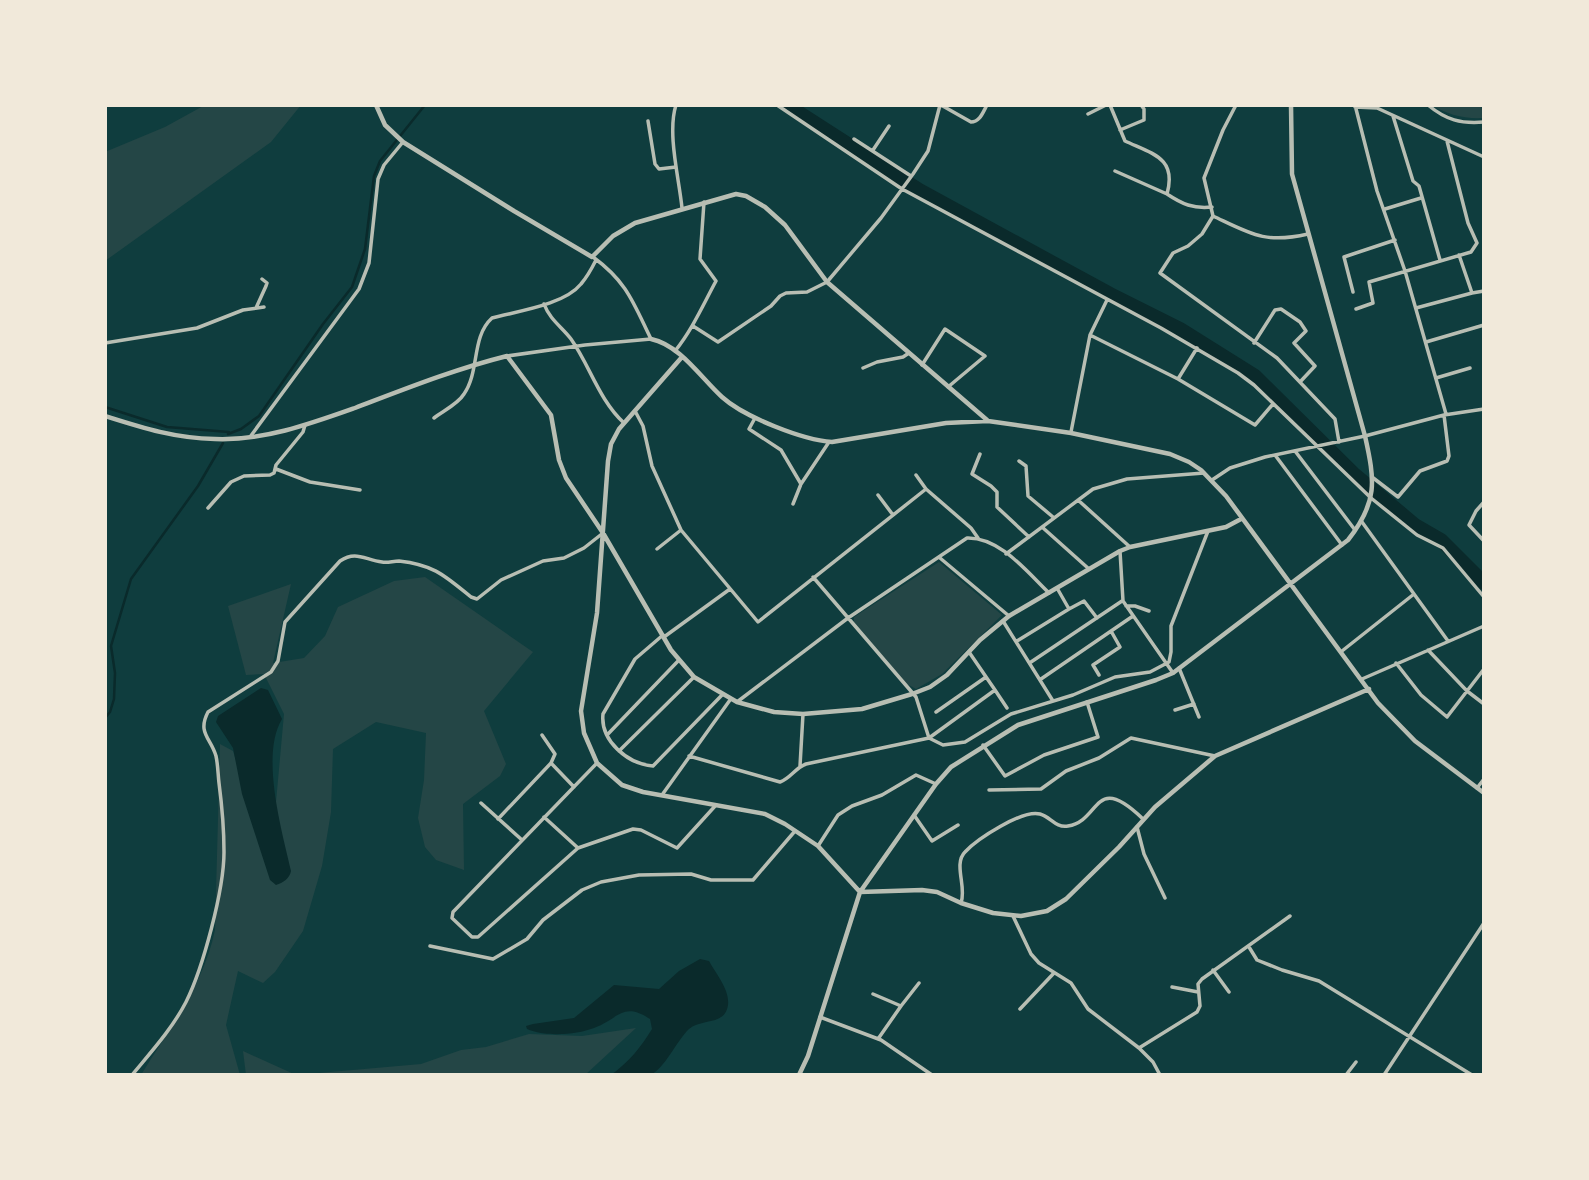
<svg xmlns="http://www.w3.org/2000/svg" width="1589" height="1180" viewBox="0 0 1589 1180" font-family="'Titillium Web',sans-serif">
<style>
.green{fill:#244646}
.water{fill:#0a2a2b}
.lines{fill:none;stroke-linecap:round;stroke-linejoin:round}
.stream{stroke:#0a2a2b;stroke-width:2.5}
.river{stroke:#0a2a2b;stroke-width:14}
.minor{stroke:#b8beb3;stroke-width:3.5}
.tertiary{stroke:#b8beb3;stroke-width:4.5}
</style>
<rect width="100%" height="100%" fill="#0f3d3e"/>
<path class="green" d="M 205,105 L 301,105 L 271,142 L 105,261 L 105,152 L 165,127 Z
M 1431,105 L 1481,105 L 1484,118 C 1463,119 1449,115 1431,105 Z
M 939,562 L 1002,615 L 942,674 L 916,689 L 907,684 L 854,622 L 854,617 Z
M 425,577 L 533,652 L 484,711 L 506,764 L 500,776 L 463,804 L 464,870 L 436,860 L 425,847 L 418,818 L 424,780 L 426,733 L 376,722 L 333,749 L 331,812 L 322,866 L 303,931 L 275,972 L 263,983 L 238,971 L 226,1025 L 240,1075 L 141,1075 C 169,1029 204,984 215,930 L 220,744 L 233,751 L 270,868 L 284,714 L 264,674 L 246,675 L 228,606 L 291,584 L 273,663 L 304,658 L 325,636 L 338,607 L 394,581 Z
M 636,1028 L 585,1075 L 246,1075 L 243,1051 L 296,1075 L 421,1064 L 461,1050 L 486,1047 L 529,1034 L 582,1036 Z"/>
<path class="water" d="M 261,688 L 268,690 L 282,719 C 260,755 282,831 291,871 C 290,878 283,883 276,885 L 270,880 L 242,794 L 233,748 L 216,722 L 218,716 Z
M 700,959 L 709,961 C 716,974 730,990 728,1005 C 725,1026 702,1018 689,1029 C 677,1040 664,1070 650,1075 C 640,1078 622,1075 611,1075 C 629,1062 641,1047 652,1029 L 650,1019 C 622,1001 619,1019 594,1028 C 576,1035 545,1037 527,1029 L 526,1026 L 533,1024 L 574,1018 L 614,985 L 659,989 L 679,971 Z"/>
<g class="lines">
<path class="stream" d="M 105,407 L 167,427 L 229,432
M 228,434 L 241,429 L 259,416 L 323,324 L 352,287 L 365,249 L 374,176 L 380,161 L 425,105
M 105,718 L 110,712 L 114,699 L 115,673 L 111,646 L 131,579 L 198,486 L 223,443"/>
<path class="river" d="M 787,105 L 919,190 L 1110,294 L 1180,329 L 1255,376 L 1353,473 L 1415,525 L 1441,540 L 1484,583"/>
<path class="minor" d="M 676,105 C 667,133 679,178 682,208
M 777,105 L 902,189 L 1161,328 L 1238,373 L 1254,385 L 1371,498 L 1417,535 L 1443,548 L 1484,597
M 941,105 L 971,122 C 980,122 983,112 987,105
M 1110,105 L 1125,141 C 1153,154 1177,158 1167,194 C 1182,204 1193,209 1212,207
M 1236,105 L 1223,130 L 1204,178 L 1213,216 C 1251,234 1265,244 1308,234
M 1355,105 L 1377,191 L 1405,271 L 1446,414
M 1428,105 C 1446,120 1461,124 1484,122
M 1355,107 L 1377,108 L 1484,157
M 1088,114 L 1106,105
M 1393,116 L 1413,181 L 1419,186 L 1440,260
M 648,121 L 655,164 L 659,169 L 676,167
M 1120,130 L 1144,120 L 1144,109 L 1141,105
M 854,139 L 911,176
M 873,150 L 889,126
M 1115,171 L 1167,194
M 1385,209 L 1421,198
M 1213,216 L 1202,234 L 1188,246 L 1173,253 L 1160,273 L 1277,358 L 1335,419 L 1339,442
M 1459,255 L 1472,293 L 1484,291
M 1353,292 L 1344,257 L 1395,240
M 544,304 C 550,320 562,327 571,339 C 590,366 599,400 624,423
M 256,308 L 266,286 L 267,283 L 262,279
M 1416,308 L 1472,293
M 1356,309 L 1373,303 L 1369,282 L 1471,252 L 1477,243 L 1468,223 L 1447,141
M 693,326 L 718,342 L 771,306 L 780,296 L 786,293 L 807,292 L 827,282 L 881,218 L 913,174 L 928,151 L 940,105
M 1090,335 L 1178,379 L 1255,425 L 1273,404
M 1426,342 L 1484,325
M 105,343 L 197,328 L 243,310 L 264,307
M 1254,343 L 1275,310 L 1281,309 L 1300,322 L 1306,331 L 1294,343 L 1315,366 L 1300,382
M 675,351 C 692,330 703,305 716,281 L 700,259 L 704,202
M 507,356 L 585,345 L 651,339 C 633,302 627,282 593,257
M 922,365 L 945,329 L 985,356 L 948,387
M 863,368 L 877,362 L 903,357 L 909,353
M 1436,378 L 1470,368
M 1178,379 L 1197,348
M 635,411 L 643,426 L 652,466 L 681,530
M 434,418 C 443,411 458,404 464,394 C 480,371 471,337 492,318 C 518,311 564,305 581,284 C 587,277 592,268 596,260
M 755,418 L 749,429 L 781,450 L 801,484
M 1071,432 L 1090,335 L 1107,300
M 250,437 L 359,289 L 369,263 L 378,179 L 384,165 L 403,142
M 1295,451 L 1355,530
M 980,454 L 972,474 L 991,486 L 997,492 L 997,507 L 1029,537
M 1275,455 L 1342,545
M 1019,461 L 1026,466 L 1028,496 L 1053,517
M 276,469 L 310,482 L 360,490
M 916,475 L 926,489
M 1372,477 L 1398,497 L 1420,471 L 1447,461 L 1449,456 L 1444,415
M 1212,480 L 1230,468 L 1265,457 L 1365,436 L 1444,415 L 1484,409
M 878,495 L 893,515
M 1078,500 L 1130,547
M 1484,502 L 1476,511 L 1469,525 L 1484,541
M 793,504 L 801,484 L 829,442
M 208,508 L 231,482 L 244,476 L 270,475 L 274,473 L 276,465 L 303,432 L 305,425
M 1042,527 L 1089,569
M 657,549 L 681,530 L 758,622 L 926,489 L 971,528 L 978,538
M 1120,551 L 1123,601 L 1173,673
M 1006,554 L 1093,489 L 1127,479 L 1204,473
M 940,558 L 1009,616
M 813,577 L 916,697 L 929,738 L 943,745 L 965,742 L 1011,714 L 1073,695 L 1115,677 L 1150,672 L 1169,662 L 1171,652 L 1171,626 L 1208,531
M 1414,594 L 1448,641
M 1126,606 L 1135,606 L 1149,611
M 1069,609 L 1084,601 L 1097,618
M 1003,621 L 1053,701
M 663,635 L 635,659 L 603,714 C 600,741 628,764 653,766 L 722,695
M 664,637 L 730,589
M 1017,641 L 1069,609 L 1057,588
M 1428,650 L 1467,691 L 1484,704
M 1342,651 L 1414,594 L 1362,522
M 969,652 L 995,690
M 1031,662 L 1122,601
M 1396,663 L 1421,695 L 1447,717 L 1484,669
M 1179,668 L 1199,717
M 1099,675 L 1093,665 L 1120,647 L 1111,631
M 1041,679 L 1133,616
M 1362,679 L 1484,626
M 737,702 L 848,618 L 967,538 C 1000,537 1027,572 1049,593
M 1175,710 L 1194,704
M 936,712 L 986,677
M 608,734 L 679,660
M 542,735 L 555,754 L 551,763 L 574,787
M 983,745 L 1005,776 L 1044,755 L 1098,737 L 1087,702
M 619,751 L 694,677
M 689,756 L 780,782 C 791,778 795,768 806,764 L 929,738 L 995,690 L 1007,708
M 597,763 L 453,912 L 452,918 L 472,937 L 478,937 L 578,848 L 633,829 L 641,830 L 677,848 L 716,805
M 800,766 L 803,714
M 1477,788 L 1484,779
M 989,790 L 1041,789 L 1066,771 L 1099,758 L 1131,738 L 1215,756
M 662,795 L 730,700
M 481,803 L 522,840
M 914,815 L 932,841 L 958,825
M 544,817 L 578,848
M 498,819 L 551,763
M 1137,827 L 1144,854 L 1165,898
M 818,846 L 838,815 L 852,806 L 882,795 L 916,775 L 936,784
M 961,903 C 967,887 953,864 965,852 C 977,839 1023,809 1040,814 C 1051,817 1055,828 1068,826 C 1101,821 1093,771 1143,819
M 1013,916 L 1031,954 L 1039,963 L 1071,983 L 1088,1009 L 1139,1048 L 1197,1012 L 1200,1006 L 1198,984 L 1202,979 L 1290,916
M 430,946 L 493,959 L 527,939 L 543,920 L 582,890 L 601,882 L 639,875 L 691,874 L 711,880 L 753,880 L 795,831
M 1249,947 L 1257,960 L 1282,970 L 1319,981 L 1472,1075
M 1213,970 L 1229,992
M 1172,987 L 1198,992
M 873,994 L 901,1006 L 878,1039
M 901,1006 L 919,983
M 1020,1009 L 1054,973
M 820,1017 L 881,1040 L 932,1075
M 1139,1048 L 1153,1062 L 1160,1075
M 132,1075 C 151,1052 172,1029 186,1002 C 203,968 224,890 224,852 C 224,830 222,806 219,783 C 218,775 218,765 216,756 C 211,738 197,733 208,712 L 271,672 L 278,661 L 285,622 L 340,561 C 356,550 365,560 382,562 C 388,563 393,561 399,561 C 434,565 444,575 471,597 L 477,599 L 501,580 L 543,561 L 564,558 L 584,548 L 603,533
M 1346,1075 L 1356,1062
M 1384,1075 L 1484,923"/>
<path class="tertiary" d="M 376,105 L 385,125 L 403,142 L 514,211 L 592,257 L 613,236 L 635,223 L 736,194 L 746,196 L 765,207 L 785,225 L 827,282 L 987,420
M 651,339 C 680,345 701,378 722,397 C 744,417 803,440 832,442 L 946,423 L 988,421 L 1071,433 L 1170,454 L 1189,462 L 1201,470 L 1226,496 L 1378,703 L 1415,741 L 1484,793
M 682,357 L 619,429 L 611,444 L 608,461 L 597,613 L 581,711 L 584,733 L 597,763 L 622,785 L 643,792 L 765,814 L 785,824 L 818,846 L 860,892 L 922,890 L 937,892 L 961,903 L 993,913 L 1021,916 L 1047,911 L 1066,899 L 1119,847 L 1155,807 L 1215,756 L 1369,689
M 105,416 C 143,428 174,438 215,439 C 263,441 310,424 355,408 C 405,389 455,369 507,356 L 551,415 L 559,460 L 566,478 L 603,533 L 671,650 L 694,677 L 737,702 L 774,712 L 803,714 L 862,709 L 912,694 L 930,687 L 947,675 L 980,640 L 1009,616 L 1120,551 L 1130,547 L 1226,527 L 1241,519
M 799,1075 L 808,1056 L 860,892 L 936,784 L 951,767 L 1018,725 L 1156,680 L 1173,673 L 1348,540 C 1378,502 1375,481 1365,436 L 1292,174 L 1291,105"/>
</g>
<rect width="1589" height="1180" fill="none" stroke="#f1e9da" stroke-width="214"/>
</svg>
